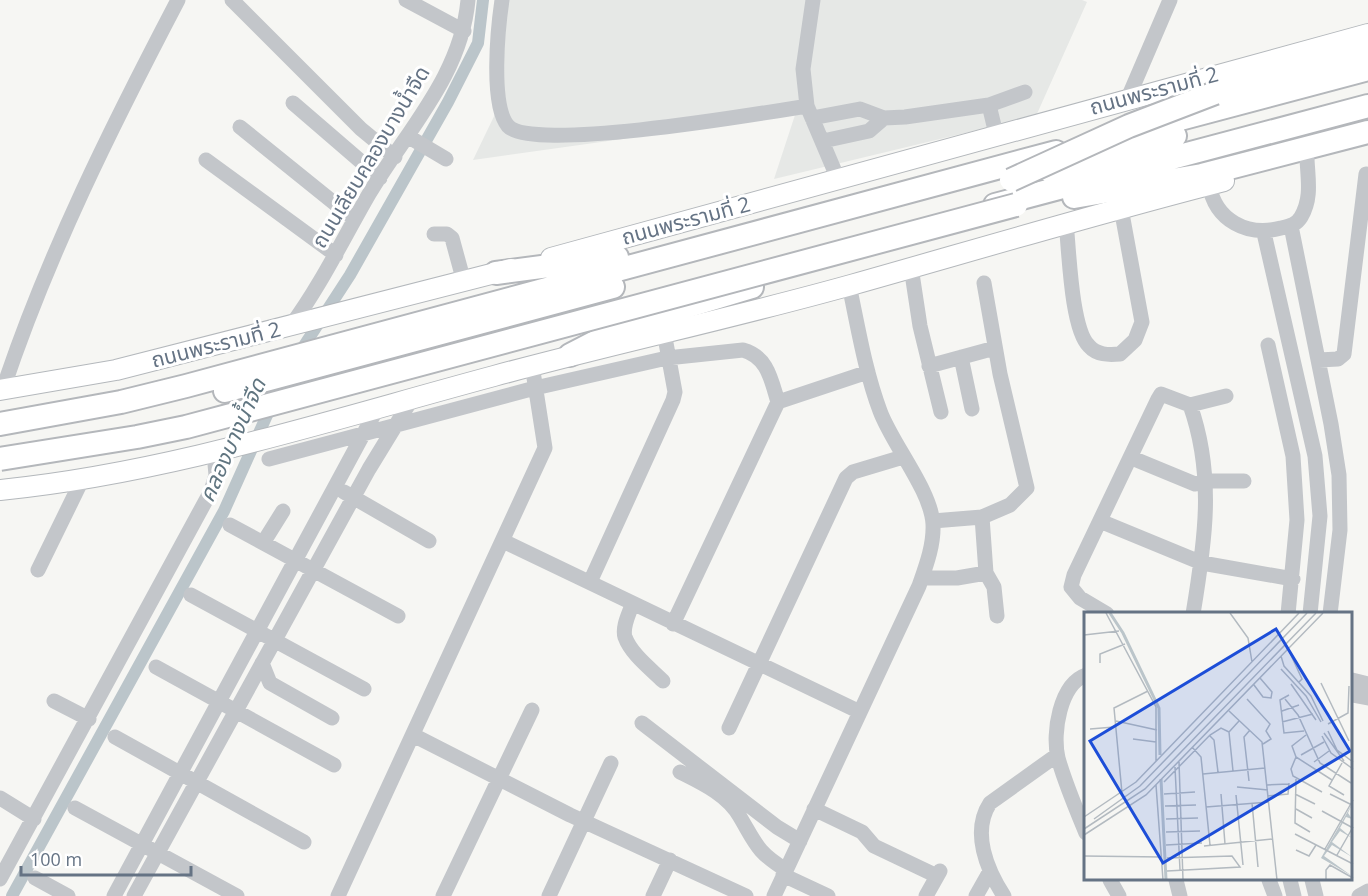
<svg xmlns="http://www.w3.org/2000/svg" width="1368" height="896" viewBox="0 0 1368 896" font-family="'Open Sans','Noto Sans Thai',sans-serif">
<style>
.built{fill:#e6e8e6}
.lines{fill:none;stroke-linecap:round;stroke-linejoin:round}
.canal{stroke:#bbc5ca;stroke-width:12}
.major-casing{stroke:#b4b8bc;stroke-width:22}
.highway-casing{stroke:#b4b7bb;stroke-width:26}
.minor{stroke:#c3c6ca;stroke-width:15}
.major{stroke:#fff;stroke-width:20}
.highway{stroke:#fff;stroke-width:22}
.highway-bridge-casing{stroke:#b4b7bb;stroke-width:26;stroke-linecap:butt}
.highway-bridge{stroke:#fff;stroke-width:22}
.labels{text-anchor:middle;stroke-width:6;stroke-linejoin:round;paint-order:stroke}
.street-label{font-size:21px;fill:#657384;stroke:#fff}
.water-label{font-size:22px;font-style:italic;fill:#607580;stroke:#fff}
.inset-river{fill:none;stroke:#bbc5ca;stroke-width:3}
.inset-road{fill:none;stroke:#b3bac0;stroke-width:1.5}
.view{fill:#1d4ed8;fill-opacity:0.15;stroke:#1d4ed8;stroke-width:3}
.inset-edge{fill:none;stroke:#657384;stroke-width:3}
</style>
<rect width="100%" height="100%" fill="#f6f6f3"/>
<path class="built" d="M 497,0 L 1082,0 L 1087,2 L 1036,116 L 774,179 L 795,115 L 473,160 L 498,108 Z"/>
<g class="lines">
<path class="canal" d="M 298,355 L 350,275 L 448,102 L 478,43 L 483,0
M 12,896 L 224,511 L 285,375"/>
<defs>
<path id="major" d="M 551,258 L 1368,34
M 0,390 L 116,370 L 511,269
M 0,490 C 169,473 330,420 494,376 C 612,344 733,318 851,285 C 975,250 1099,213 1224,181"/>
<path id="highway" d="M 1215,93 L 1368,52
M 1146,128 L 1368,69
M 1048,170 L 1175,136
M 1074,197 L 1202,175 L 1368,132
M 995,205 L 1368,106
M 496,273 L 617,257
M 570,355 L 632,323 L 752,287
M 225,391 L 613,287
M 0,424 L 121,402 L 186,386 L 1056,152"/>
</defs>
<use href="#major" class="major-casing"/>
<use href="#highway" class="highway-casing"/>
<path class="minor" d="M 232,0 L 361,129 L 395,157
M 406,0 L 464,31
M 502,0 C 498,27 490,105 508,126 C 531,153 764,113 807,106
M 813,0 L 803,69 L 807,106 L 838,179
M 1128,98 L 1170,0
M 293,103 L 380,178
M 989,105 L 1025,92
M 812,118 L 860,109 L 884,118 L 905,117 L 989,105 L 996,134
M 240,127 L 354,219
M 409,137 L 446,159
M 823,141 L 869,131 L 884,118
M 206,160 L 336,255
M 1209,184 C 1215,221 1248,237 1281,228 C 1290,226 1296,225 1301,217 C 1312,198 1308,180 1307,159
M 1066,222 C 1069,249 1071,329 1089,346 C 1097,355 1108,355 1120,354 L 1135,340 L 1142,322 L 1121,208
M 1291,226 L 1331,424 L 1339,475 L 1340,530 L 1330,614
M 1264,233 L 1315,456 L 1320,516 L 1310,614
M 434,234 L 447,234 L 452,238 L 464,282
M 911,267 L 920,326 L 941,412
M 290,327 C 321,285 343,239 369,194 C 407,130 461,76 468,0
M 1268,345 L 1293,456 L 1297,520 L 1288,614
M 961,357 L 972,409
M 1319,360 L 1338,359 L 1344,354 L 1366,174
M 929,366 L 995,348
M 3,389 C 48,254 112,126 178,0
M 1190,405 C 1215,475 1205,542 1193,614
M 1132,458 L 1195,484 L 1207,481 L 1244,481
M 269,459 L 535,388 L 667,358 L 743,350 C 768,357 771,380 778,402
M 344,492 L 429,541
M 933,521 L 982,517
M 1100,521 L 1202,563 L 1293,579
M 230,525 L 398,616
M 503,541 L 860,712
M 263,543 L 283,511
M 38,570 L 82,480
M 986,573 L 994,587 L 997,616
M 922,578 L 957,578 L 986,573 L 982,517 L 1010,505 L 1027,488 L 1000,374 L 984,283
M 590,582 L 673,400 L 675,392 L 664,332
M 191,595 L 364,689
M 632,605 C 629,614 622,627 625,637 C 631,654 651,669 663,681
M 1107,614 L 1080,598 L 1071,587 L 1074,575 L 1158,399 L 1161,394 L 1190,405 L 1226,396
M 673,624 L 778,402 L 868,372
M 262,663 L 270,683 L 332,718
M 156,667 L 334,765
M 1086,675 C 1060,684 1052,733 1058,758 C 1065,783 1076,809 1086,833
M 1352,680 L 1368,684
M 1352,695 L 1368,698
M 54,701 L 89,719
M 642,723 L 777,827 L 800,841
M 729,728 L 846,478 L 853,472 L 903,457
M 413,735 L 570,815 L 746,896
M 115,737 L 304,842
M 680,772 C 702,783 728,795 740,817 C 756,844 757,852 786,870
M 0,798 L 34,819
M 75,808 L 237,896
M 814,809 L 862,832 L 874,846 L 937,876
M 783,875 L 828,896
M 35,878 L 68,896
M 0,879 L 211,491 L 216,475 L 214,453
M 1110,880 L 1119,896
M 1176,880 L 1180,896
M 1269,880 L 1275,896
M 1290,880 L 1294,896
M 1312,880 L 1316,896
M 114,896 L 378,407
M 134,896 L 369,469 L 413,397
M 338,896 L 545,448 L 532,365
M 443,896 L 532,710
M 549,896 L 611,763
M 653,896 L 670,860
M 774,896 L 919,586 C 926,566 934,545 933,524 C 931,490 892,444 880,411 C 865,371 858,327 849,285
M 926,896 L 940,871
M 976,896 L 989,873
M 1004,896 C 987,870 971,832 990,803 L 1057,755
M 1359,896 L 1368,891"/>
<use href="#major" class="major"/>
<use href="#highway" class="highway"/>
<defs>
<path id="highway-bridge" d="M 1011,180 L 1129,126 L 1215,93
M 0,459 L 137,437 L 186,427 L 1016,205"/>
</defs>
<use href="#highway-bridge" class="highway-bridge-casing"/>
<use href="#highway-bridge" class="highway-bridge"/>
</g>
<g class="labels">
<g class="street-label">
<text transform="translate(1154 91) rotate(-15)" y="7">ถนนพระรามที่ 2</text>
<text transform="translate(371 157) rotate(-59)" y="7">ถนนเลียบคลองบางน้ำจืด</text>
<text transform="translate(686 221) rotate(-15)" y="7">ถนนพระรามที่ 2</text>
<text transform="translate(216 345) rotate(-14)" y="7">ถนนพระรามที่ 2</text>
</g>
<g class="water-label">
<text transform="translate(232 440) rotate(-66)" y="8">คลองบางน้ำจืด</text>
</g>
</g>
<g transform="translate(1084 612)">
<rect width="268" height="268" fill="#f6f6f3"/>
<path d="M 268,192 L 264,201 L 268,207 L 262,205 L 256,216 L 268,226 L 256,219 L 248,230 L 268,245 L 248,233 L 240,244 L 268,264 L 237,246 Z" fill="#bbc5ca"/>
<path class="inset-river" d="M 26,1 L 39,21 L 75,96 L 76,143M 77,167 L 82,268"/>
<path class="inset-road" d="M 22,1 L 72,95 L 72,149M 146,1 L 164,26 L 168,50M 0,23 L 35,19M 206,41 L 218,67 L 215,70M 197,44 L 200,54 L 227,84 L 239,109M 16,51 L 16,42 L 41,32M 197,57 L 222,84 L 237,110M 237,71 L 265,129M 207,72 L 232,108M 170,73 L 179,85 L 187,86 L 188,80 L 176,66M 205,83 L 196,88 L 200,121 L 220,119M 163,87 L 186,112 L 182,119 L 187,127 L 179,132M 201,87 L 214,103 L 236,151 L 267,171M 145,99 L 178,130 L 193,268M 198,99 L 215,93M 32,109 L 73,118M 198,110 L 229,102M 244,112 L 264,101 L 265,74M 6,117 L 30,115M 244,119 L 253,138 L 269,150M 240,121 L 260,149M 222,123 L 208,134 L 212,145 L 248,168M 126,124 L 130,128 L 134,160M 238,124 L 247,141 L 269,157M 49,127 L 72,130M 108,135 L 117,145 L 126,233M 217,143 L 240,130M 212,145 L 207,157 L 209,164 L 238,180M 95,150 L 99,268M 230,150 L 245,139M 258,151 L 245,174 L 260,183M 91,155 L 96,258M 149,159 L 145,120 L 155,109M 119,162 L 181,156M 212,167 L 211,211 L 226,220M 165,169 L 160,125 L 166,118M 80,170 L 126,123 L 137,116 L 145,120M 72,173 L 79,268M 183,173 L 205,172M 153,175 L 184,178M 38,181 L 30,96 L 64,79M 80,182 L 111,180M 137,182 L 141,232M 211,182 L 231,192M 246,182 L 266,192M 152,183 L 159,253M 184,184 L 204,182 L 205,171M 168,191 L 174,255M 81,194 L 112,193M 122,195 L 185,190M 212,197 L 228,206M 238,199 L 269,216M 0,205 L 52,170 L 215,1M 10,207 L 56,174 L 223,1M 82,207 L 114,206M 0,217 L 61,177 L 232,1M 82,220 L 116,219M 211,222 L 269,252M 0,223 L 62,183 L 239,1M 82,233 L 118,231M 120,234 L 189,227M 241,237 L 269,188M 212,238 L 225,244 L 232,233M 253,243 L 269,215M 0,244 L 78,245M 83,246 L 148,244 L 156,255 L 83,259M 242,268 L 242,258 L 246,253 L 269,266"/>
<path class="view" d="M 192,17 L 266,139 L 79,251 L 6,129 Z"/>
<rect width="268" height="268" class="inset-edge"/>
</g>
<path d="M21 866v9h170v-9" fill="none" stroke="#657384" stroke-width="3"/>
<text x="30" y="866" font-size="18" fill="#657384" stroke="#ffffff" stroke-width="4.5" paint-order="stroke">100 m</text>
</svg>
